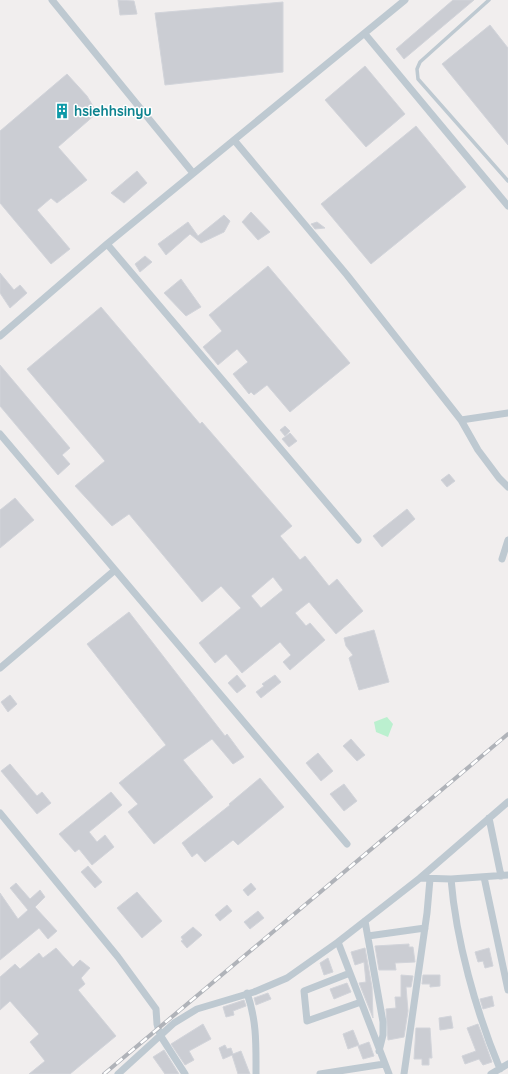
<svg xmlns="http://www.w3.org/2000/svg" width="508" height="1074" viewBox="0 0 508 1074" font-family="Quicksand,sans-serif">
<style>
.green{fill:#bbf0cf}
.building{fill:#cbcdd3;stroke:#d2d4da;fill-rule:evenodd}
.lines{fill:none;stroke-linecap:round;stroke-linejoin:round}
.service{stroke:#bec9d1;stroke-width:3.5}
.minor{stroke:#bec9d1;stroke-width:7}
.rail-casing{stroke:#b0b3b9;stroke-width:4}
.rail{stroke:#fff;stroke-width:2.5;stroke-dasharray:8;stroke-linecap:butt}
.labels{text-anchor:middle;stroke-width:3;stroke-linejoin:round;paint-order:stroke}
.culture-label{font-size:14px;font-weight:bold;fill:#0d838f;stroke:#fff;text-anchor:start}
</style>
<rect width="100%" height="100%" fill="#f1eeee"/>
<path class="green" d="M 387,717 L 393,724 L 388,737 L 376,732 L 374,722 Z"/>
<path class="building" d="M 118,0 L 134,1 L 137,14 L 120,15 Z
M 453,0 L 474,0 L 404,59 L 396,49 Z
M 283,2 L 283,72 L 165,85 L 155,13 Z
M 490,25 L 508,48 L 508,145 L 442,64 Z
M 365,66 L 405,114 L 366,147 L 325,100 Z
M 67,74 L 87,96 L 97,113 L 58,147 L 87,180 L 57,203 L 51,198 L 37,210 L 70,249 L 51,264 L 0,203 L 0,131 Z
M 416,126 L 466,187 L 371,264 L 321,204 Z
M 137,171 L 147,183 L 124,203 L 111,193 Z
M 251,212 L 270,232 L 258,240 L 242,222 Z
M 224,215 L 230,221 L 224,232 L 201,243 L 190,234 L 166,255 L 158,244 L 188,222 L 198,236 Z
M 317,222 L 325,228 L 315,229 L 311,224 Z
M 145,256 L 152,262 L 140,272 L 135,264 Z
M 268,266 L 350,363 L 290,412 L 267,385 L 254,395 L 251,392 L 249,394 L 233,374 L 248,362 L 237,349 L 218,365 L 203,347 L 222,331 L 209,315 Z
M 0,273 L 14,290 L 20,285 L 27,293 L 10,308 L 0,293 Z
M 181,279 L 201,307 L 186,316 L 164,293 Z
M 101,307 L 200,424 L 202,422 L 292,526 L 280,536 L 300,560 L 305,556 L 329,586 L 337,579 L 363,611 L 336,634 L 309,602 L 295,613 L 306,626 L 310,623 L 325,640 L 290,670 L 283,662 L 291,655 L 280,642 L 242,673 L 226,654 L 215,663 L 199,643 L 241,608 L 221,586 L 202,602 L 129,514 L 112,526 L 75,486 L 105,461 L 27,369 ZM 273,577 L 283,590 L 261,608 L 251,596 Z
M 0,365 L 70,448 L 62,455 L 70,464 L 58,475 L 0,406 Z
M 285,426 L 290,431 L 285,436 L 280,430 Z
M 290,433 L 297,441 L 289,447 L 282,439 Z
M 449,474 L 455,481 L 447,487 L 441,480 Z
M 15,498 L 34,520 L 0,548 L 0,510 Z
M 407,509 L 415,519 L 382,547 L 373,536 Z
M 129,612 L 225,736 L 227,734 L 244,757 L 233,764 L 212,739 L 183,760 L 213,797 L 154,844 L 128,812 L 138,804 L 119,783 L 166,745 L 87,644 Z
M 374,630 L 389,682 L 359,690 L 349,658 L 353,655 L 346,646 L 344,638 Z
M 237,675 L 246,686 L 237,693 L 228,683 Z
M 275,675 L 281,682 L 261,698 L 256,692 L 264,686 L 262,684 Z
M 10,695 L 17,704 L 8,712 L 1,702 Z
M 351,739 L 365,755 L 357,761 L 343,746 Z
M 318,753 L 333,771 L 321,781 L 306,763 Z
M 10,764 L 37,796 L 42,792 L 51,803 L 37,814 L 1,771 Z
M 260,778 L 284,807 L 238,845 L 233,840 L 205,862 L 197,853 L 192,857 L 182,843 L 230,805 L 229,804 Z
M 344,784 L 357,801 L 344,811 L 330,794 Z
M 111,792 L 122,805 L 89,832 L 97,842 L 105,835 L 114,847 L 92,865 L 79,849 L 75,852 L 59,834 Z
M 88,866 L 102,882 L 95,888 L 81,872 Z
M 16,883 L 30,899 L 40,890 L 45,897 L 35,907 L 57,931 L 48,939 L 39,928 L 0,960 L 0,893 L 18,919 L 28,910 L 10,888 Z
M 251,883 L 256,889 L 248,896 L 243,890 Z
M 137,892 L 162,921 L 142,938 L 117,908 Z
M 227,905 L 232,911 L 220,921 L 215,915 Z
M 258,911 L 264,918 L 250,929 L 244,922 Z
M 193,927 L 202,935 L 187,948 L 181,941 L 183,940 L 181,937 Z
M 409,944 L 409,947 L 413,947 L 415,962 L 395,963 L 396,970 L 379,970 L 375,946 Z
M 56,948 L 73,967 L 80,960 L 90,968 L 81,978 L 85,984 L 78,990 L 116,1036 L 70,1074 L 29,1074 L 45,1061 L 30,1042 L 39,1034 L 10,1001 L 0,1010 L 0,977 L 15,964 L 20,969 L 39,953 L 43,958 Z
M 365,948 L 372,987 L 373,1018 L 359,983 L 366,982 L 364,962 L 355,965 L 351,952 Z
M 489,948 L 493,966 L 485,968 L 483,961 L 478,962 L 475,952 Z
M 328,958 L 333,972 L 324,975 L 320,963 Z
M 401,975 L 413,976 L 411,987 L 406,987 L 408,1011 L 404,1037 L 388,1040 L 386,1009 L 396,1008 L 395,997 L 401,997 Z
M 423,975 L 440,975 L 440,986 L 430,987 L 430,984 L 422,984 Z
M 347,983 L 351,992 L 334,999 L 330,989 Z
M 268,993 L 271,999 L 256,1005 L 254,998 Z
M 492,996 L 494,1006 L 483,1009 L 480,999 Z
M 244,1000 L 246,1006 L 233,1011 L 234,1015 L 226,1017 L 223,1007 Z
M 451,1016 L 453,1028 L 440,1030 L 439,1018 Z
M 203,1024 L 211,1039 L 189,1051 L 194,1060 L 185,1065 L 171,1044 Z
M 478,1024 L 492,1062 L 483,1065 L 479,1059 L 465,1064 L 462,1056 L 476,1051 L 467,1028 Z
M 416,1028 L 430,1028 L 432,1058 L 429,1058 L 429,1065 L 422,1065 L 422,1059 L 414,1059 Z
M 353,1030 L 359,1045 L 348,1049 L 343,1034 Z
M 369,1042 L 374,1056 L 363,1059 L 358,1046 Z
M 225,1045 L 227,1049 L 231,1048 L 233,1054 L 241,1051 L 250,1074 L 238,1074 L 232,1055 L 223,1059 L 219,1048 Z
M 164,1050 L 179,1074 L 165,1074 L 153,1057 Z"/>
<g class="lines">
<path class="service" d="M 489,0 L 420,62 L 417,69 L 418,79 L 508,181"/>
<path class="minor" d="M 52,0 L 193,173
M 365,34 L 508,206
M 234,140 L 347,275 L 461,420 L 478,450 L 499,478 L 508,487
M 107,244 L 358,540
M 0,336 L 107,244 L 405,0
M 461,420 L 508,413
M 0,434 L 347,844
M 502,559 L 508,540
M 0,668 L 115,570
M 0,813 L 118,957 L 156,1009 L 157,1024 L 160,1035 L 185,1074
M 489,818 L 501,876
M 484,877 L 508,990
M 420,878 L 508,802
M 451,879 C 456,940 476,1012 500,1069
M 365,921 L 383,1022 L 383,1035 L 379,1051
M 368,936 L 425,928
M 338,942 L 420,878 L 451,879 L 508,875
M 350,973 L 304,991 L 307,1021 L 361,1002
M 247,993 C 257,1021 256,1046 256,1074
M 118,1074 L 174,1023 L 197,1009 L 254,992 L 287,978 L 338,942 L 389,1074
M 320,1074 L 384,1064
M 404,1074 L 427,913 L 430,879
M 491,1074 L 508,1064"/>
<defs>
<path id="rail" d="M 104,1074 L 508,734"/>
</defs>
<use href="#rail" class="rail-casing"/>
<use href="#rail" class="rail"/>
</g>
<defs>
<symbol id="building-bare" viewBox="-9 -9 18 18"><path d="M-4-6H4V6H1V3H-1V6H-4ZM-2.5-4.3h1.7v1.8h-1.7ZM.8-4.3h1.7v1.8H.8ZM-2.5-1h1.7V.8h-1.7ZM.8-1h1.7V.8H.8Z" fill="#0f9aa8" stroke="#fff" stroke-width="2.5" paint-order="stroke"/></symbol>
</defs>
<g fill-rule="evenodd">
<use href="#building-bare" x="51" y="100" width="22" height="22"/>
</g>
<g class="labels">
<g class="culture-label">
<text x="74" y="116">hsiehhsinyu</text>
</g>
</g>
</svg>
